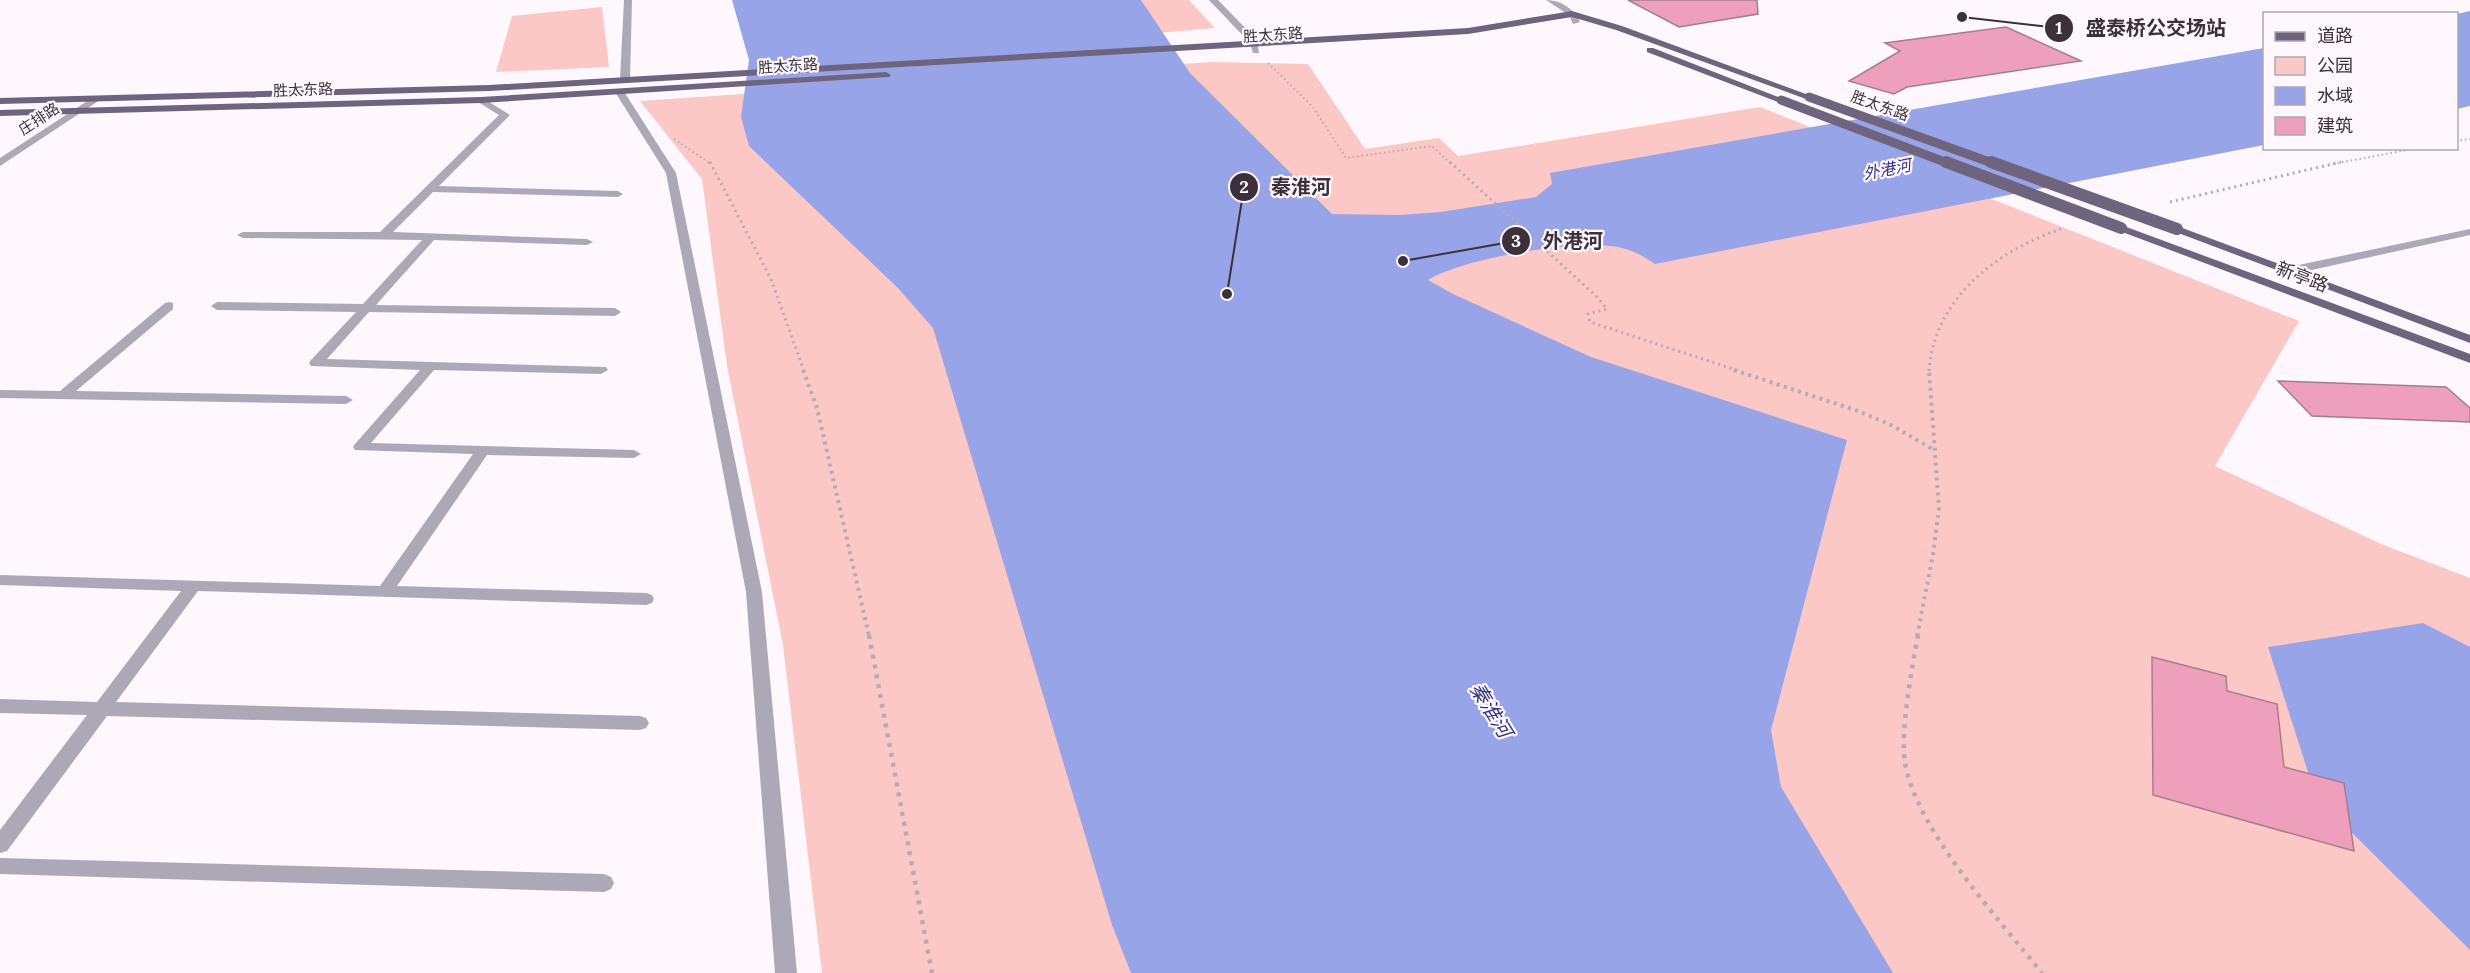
<svg xmlns="http://www.w3.org/2000/svg" width="2470" height="973" viewBox="0 0 2470 973" font-family="Lora,'Noto Sans SC',serif">
<style>
.green{fill:#fbc8c5}
.water{fill:#97a4e8}
.building{fill:#ed9fbb;stroke:#a37f8c;stroke-width:1.5}
.lines{fill:none;stroke-linecap:round;stroke-linejoin:round}
.path-far3{stroke:#b4acb3;stroke-width:2;stroke-dasharray:1.5 3;stroke-linecap:butt}
.path-far2{stroke:#b4acb3;stroke-width:3;stroke-dasharray:2 4;stroke-linecap:butt}
.path-far1{stroke:#b4acb3;stroke-width:4;stroke-dasharray:3 4.5;stroke-linecap:butt}
.path{stroke:#b4acb3;stroke-width:4.5;stroke-dasharray:4 6;stroke-linecap:butt}
.minor{fill:#ada8b6;fill-rule:evenodd}
.major{fill:#6e647e;fill-rule:evenodd}
.major-bridge-far1{stroke:#6e647e;stroke-width:9}
.major-bridge{stroke:#6e647e;stroke-width:12}
.labels{text-anchor:middle;stroke-width:4.5;stroke-linejoin:round;paint-order:stroke}
.far-street-label{font-size:15px;fill:#3c313b;stroke:#fef7fd}
.far-water-label{font-size:16px;font-style:italic;fill:#303583;stroke:#fef7fd}
.street-label{font-size:18px;fill:#3c313b;stroke:#fef7fd}
.water-label{font-size:20px;font-style:italic;fill:#303583;stroke:#fef7fd}
.leader{fill:none;stroke:#3c313b;stroke-width:2}
.callout-dot{fill:#3c313b;stroke:#fef7fd;stroke-width:2}
.mark-label{font-size:18px;text-anchor:middle;font-weight:bold;fill:#fff}
.callout-label{font-size:20px;text-anchor:middle;font-weight:bold;fill:#3c313b;stroke:#fef7fd;stroke-width:4.5;stroke-linejoin:round;paint-order:stroke}
</style>
<rect width="100%" height="100%" fill="#fef7fd"/>
<path class="green" d="M 1119,0 L 1189,0 L 1215,28 L 1145,34 Z
M 602,7 L 609,67 L 496,72 L 512,16 Z
M 1212,62 L 1308,64 L 1365,149 L 1439,138 L 1458,156 L 1760,107 L 2299,321 L 2215,466 L 2381,544 L 2470,578 L 2470,973 L 822,973 L 783,645 L 727,366 L 702,179 L 640,101 Z"/>
<path class="water" d="M 732,0 L 1141,0 L 1190,73 L 1332,214 L 1399,215 L 1441,212 L 1536,197 L 1552,184 L 1550,173 L 2264,48 L 2264,145 L 1655,264 C 1645,257 1634,251 1622,248 C 1581,238 1463,258 1428,280 L 1453,294 L 1591,357 L 1847,440 L 1771,730 L 1781,787 L 1893,973 L 1131,973 L 1112,925 L 933,328 L 898,288 L 749,146 L 741,117 L 749,60 Z
M 2470,11 L 2470,106 L 2457,109 L 2457,14 Z
M 2423,623 L 2470,647 L 2470,950 L 2316,797 L 2268,647 Z"/>
<path class="building" d="M 1628,0 L 1757,0 L 1758,14 L 1679,27 Z
M 2006,27 L 2081,61 L 1907,87 L 1894,94 L 1849,81 L 1900,51 L 1885,43 Z
M 2278,381 L 2446,387 L 2470,408 L 2470,422 L 2312,416 Z
M 2152,657 L 2226,676 L 2227,691 L 2277,704 L 2284,767 L 2344,783 L 2354,851 L 2153,795 Z"/>
<g class="lines">
<path class="path-far3" d="M 1268,63 L 1313,107 L 1346,158 L 1432,146 L 1451,164
M 674,139 L 711,164
M 2456,141 L 2470,139
M 2333,164 L 2417,148"/>
<path class="path-far2" d="M 710,162 L 771,279 L 804,371
M 1450,162 L 1597,297 L 1607,309 L 1588,314 L 1590,322 L 1739,371
M 2170,202 L 2341,162
M 1929,371 C 1934,299 1996,251 2061,229"/>
<path class="path-far1" d="M 803,370 L 817,408 L 869,636
M 1734,370 L 1858,411 L 1891,425 L 1934,450
M 1917,636 L 1933,555 L 1939,508 L 1929,370"/>
<path class="path" d="M 869,635 L 932,973
M 1918,635 C 1912,667 1900,732 1905,763 C 1916,829 2000,921 2042,973"/>
<path class="minor" d="M 624,0 L 632,0 L 630,80 L 625,83 L 620,80 Z
M 1209,0 L 1218,0 L 1257,40 L 1259,53 L 1253,53 L 1250,43 Z
M 1546,0 C 1561,0 1574,9 1580,22 L 1573,24 L 1569,15 Z
M 617,90 L 623,90 L 676,173 L 762,592 L 797,973 L 775,973 L 746,592 L 666,173 L 615,92 Z
M 481,97 L 510,115 L 439,186 L 618,191 L 623,194 L 618,197 L 433,192 L 393,232 L 587,239 L 593,242 L 587,245 L 434,240 L 376,305 L 615,308 L 621,312 L 615,316 L 369,312 L 327,359 L 606,367 L 608,370 L 601,374 L 434,370 L 371,443 L 634,450 L 641,454 L 634,458 L 487,455 L 397,586 L 646,593 L 652,595 L 654,599 L 652,603 L 646,605 L 198,591 L 116,702 L 640,716 L 646,718 L 649,723 L 646,728 L 640,730 L 107,716 L 7,851 L 0,853 L 0,830 L 87,715 L 0,713 L 0,699 L 97,702 L 181,591 L 0,585 L 0,575 L 380,586 L 473,454 L 355,450 L 353,447 L 355,444 L 420,370 L 311,366 L 309,363 L 311,360 L 356,312 L 217,310 L 211,306 L 217,302 L 363,304 L 422,240 L 243,238 L 237,235 L 243,232 L 380,232 L 499,115 L 478,102 L 476,100 Z
M 92,98 L 100,100 L 0,166 L 0,158 Z
M 2470,229 L 2470,235 L 2289,275 L 2283,271 L 2289,267 Z
M 169,302 L 173,303 L 173,309 L 76,391 L 346,396 L 353,400 L 346,404 L 0,398 L 0,390 L 60,391 L 165,303 Z
M 0,858 L 604,874 L 611,877 L 614,883 L 611,889 L 604,892 L 0,874 Z"/>
<path class="major" d="M 1572,11 L 1622,26 L 1814,97 L 1806,99 L 1616,30 L 1572,17 L 1468,34 L 489,91 L 0,104 L 0,98 L 489,85 L 1468,28 Z
M 1647,48 L 1653,48 L 1786,100 L 1778,102 L 1647,52 Z
M 886,72 L 891,75 L 889,77 L 481,103 L 0,116 L 0,110 L 481,97 Z
M 2121,225 L 2470,354 L 2470,363 L 2117,230 L 2115,228 Z
M 2177,226 L 2470,335 L 2470,343 L 2173,231 L 2171,229 Z"/>
<path class="major-bridge-far1" d="M 1809,97 L 1995,164
M 1781,100 L 1950,164"/>
<path class="major-bridge" d="M 1946,162 L 2121,228
M 1991,162 L 2177,229"/>
</g>
<g class="labels">
<g class="far-street-label">
<text transform="translate(1273 35) rotate(-4)" y="5">胜太东路</text>
<text transform="translate(788 66) rotate(-4)" y="5">胜太东路</text>
<text transform="translate(303 90) rotate(-2)" y="5">胜太东路</text>
<text transform="translate(1880 106) rotate(20)" y="5">胜太东路</text>
<text transform="translate(39 119) rotate(-33)" y="5">庄排路</text>
</g>
<g class="far-water-label">
<text transform="translate(1887 169) rotate(-11)" y="6">外港河</text>
</g>
<g class="street-label">
<text transform="translate(2302 277) rotate(21)" y="6">新亭路</text>
</g>
<g class="water-label">
<text transform="translate(1491 710) rotate(58)" y="7">秦淮河</text>
</g>
</g>
<path class="leader" d="M1962 17L2059 28M1227 294L1244 187M1403 261L1516 241"/>
<g class="callout-dot">
<circle cx="1962" cy="17" r="6"/>
<circle cx="1227" cy="294" r="6"/>
<circle cx="1403" cy="261" r="6"/>
<circle cx="2059" cy="28" r="15"/>
<circle cx="1244" cy="187" r="15"/>
<circle cx="1516" cy="241" r="15"/>
</g>
<g class="mark-label">
<text x="2059" y="34">1</text>
<text x="1244" y="193">2</text>
<text x="1516" y="247">3</text>
</g>
<g class="callout-label">
<text x="2156" y="35">盛泰桥公交场站</text>
<text x="1301" y="194">秦淮河</text>
<text x="1573" y="248">外港河</text>
</g>
<rect x="2263" y="12" width="195" height="138" fill="#fef7fd" stroke="#b0a8af" stroke-width="1.5"/>
<rect x="2275" y="32" width="30" height="9" fill="#6e647e" stroke="#b0a8af" stroke-width="1.5"/>
<text x="2317" y="42" font-size="18" fill="#3c313b">道路</text>
<rect x="2275" y="57" width="30" height="18" fill="#fbc8c5" stroke="#b0a8af" stroke-width="1.5"/>
<text x="2317" y="72" font-size="18" fill="#3c313b">公园</text>
<rect x="2275" y="87" width="30" height="18" fill="#97a4e8" stroke="#b0a8af" stroke-width="1.5"/>
<text x="2317" y="102" font-size="18" fill="#3c313b">水域</text>
<rect x="2275" y="117" width="30" height="18" fill="#ed9fbb" stroke="#b0a8af" stroke-width="1.5"/>
<text x="2317" y="132" font-size="18" fill="#3c313b">建筑</text>
</svg>
